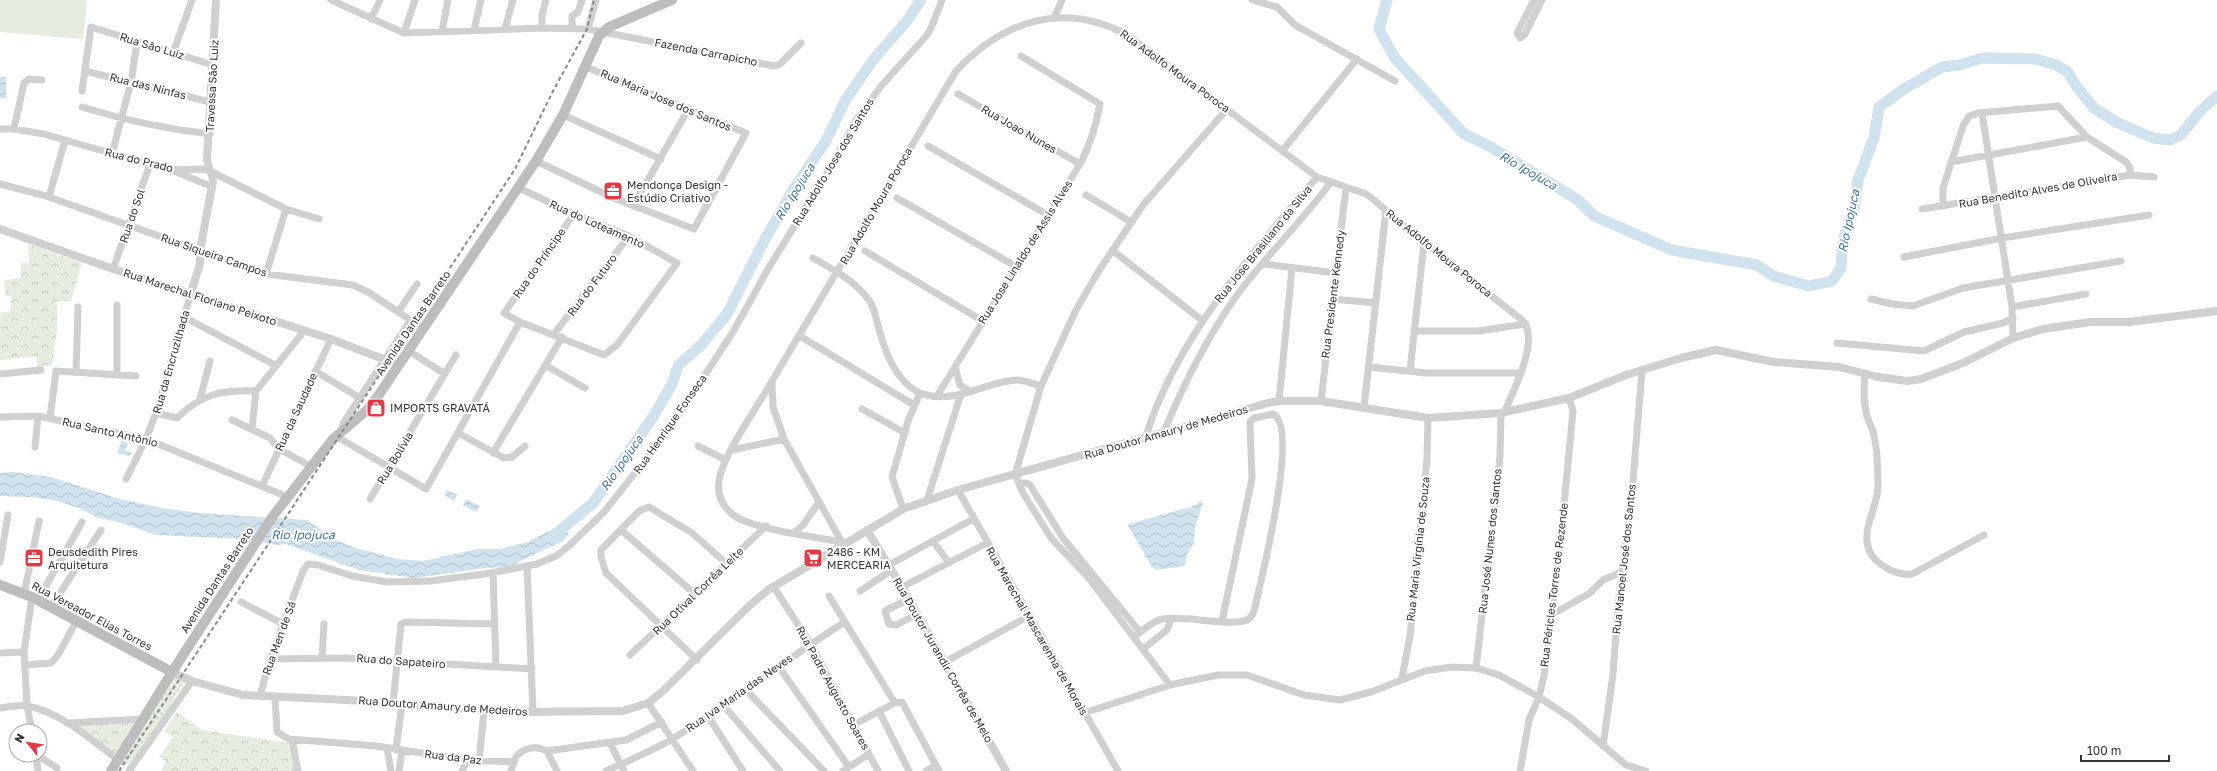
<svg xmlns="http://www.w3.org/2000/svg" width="2217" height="771" viewBox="0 0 2217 771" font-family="'Golos Text',sans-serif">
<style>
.grass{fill:url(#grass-dots)}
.forest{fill:url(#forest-crowns)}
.garden{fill:#e6ecdf}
.water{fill:url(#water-waves)}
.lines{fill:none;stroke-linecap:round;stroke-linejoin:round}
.river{stroke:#cfe2ee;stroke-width:11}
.minor{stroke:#d0d0d0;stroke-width:7}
.tertiary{stroke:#d0d0d0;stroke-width:8}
.secondary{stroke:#bdbdbd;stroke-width:10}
.rail{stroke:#888;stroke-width:2;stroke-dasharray:4 3;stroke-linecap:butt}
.labels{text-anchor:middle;stroke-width:4;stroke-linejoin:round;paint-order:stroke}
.street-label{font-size:11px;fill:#333;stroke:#fff}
.poi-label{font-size:11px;fill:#333;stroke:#fff;text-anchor:start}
.water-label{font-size:12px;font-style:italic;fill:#3f7597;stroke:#fff}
</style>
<defs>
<pattern id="grass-dots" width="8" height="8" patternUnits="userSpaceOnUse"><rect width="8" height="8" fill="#e6ecdf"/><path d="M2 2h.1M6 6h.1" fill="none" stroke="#c6cbc0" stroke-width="1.8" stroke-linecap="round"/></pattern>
<pattern id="forest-crowns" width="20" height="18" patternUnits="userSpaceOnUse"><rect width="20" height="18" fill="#e6ecdf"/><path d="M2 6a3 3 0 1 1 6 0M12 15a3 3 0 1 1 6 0" fill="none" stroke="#c6cbc0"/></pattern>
<pattern id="water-waves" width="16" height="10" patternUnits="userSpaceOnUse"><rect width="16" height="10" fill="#cfe2ee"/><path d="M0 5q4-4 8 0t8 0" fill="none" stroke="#b2c2cd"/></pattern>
</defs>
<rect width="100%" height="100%" fill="#fff"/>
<path class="grass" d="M 172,676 L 185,682 C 174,697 139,762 123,766 L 121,763 Z"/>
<path class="forest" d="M 28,244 L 82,263 L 71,301 L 57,301 L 57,331 L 52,365 L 37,367 L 36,356 L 0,360 L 0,313 L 11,311 L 11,296 L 6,296 L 4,280 L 21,278 L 21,263 L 29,263 Z
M 177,712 L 202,730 L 290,743 L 295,771 L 161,771 L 166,762 L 159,757 L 173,737 L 164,731 Z
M 139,721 L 117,756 L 74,724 Z"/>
<path class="garden" d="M 0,0 L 87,0 L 83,39 L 0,32 Z"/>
<path class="water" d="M 0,77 L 6,77 L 6,98 L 0,98 Z
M 122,440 L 128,443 L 125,450 L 132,453 L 129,456 L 117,453 Z
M 13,472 L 51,477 L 120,499 L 162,508 L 199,513 L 307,520 L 336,540 L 356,548 L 398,559 L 424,561 L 477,549 L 500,549 L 528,542 L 560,525 L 569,534 L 563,541 L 508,567 L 486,568 L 414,578 L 359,570 L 286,544 L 277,545 L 245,539 L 156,535 L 121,523 L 96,517 L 79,508 L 57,501 L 32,497 L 0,496 L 0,473 Z
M 447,490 L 457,495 L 454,501 L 444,495 Z
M 466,499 L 480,506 L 476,512 L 463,505 Z
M 1200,501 L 1203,503 L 1195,527 L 1194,543 L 1187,554 L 1186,563 L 1183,566 L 1157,570 L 1152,567 L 1128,526 L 1129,524 L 1194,506 Z"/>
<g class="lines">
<path class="river" d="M 1387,0 L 1379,29 L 1394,57 L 1464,134 L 1489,146 L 1578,200 L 1594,216 L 1672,250 L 1757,265 L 1773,276 L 1809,286 L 1832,281 L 1841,268 L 1843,241 L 1854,208 L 1858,180 L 1874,138 L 1879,107 L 1904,89 L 1942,67 L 1959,65 L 1983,58 L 2035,59 L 2056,65 L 2068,72 L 2077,87 L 2094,108 L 2118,123 L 2153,138 L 2170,140 L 2181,135 L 2200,111 L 2217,96
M 552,537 L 593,503 L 653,417 L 672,384 L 678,366 L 702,344 L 727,314 L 764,241 L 793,190 L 826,141 L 845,101 L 873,60 L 907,21 L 921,0"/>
<path class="minor" d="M 331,0 L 404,33 L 542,28 L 588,29 L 774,66 L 780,64 L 801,43
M 1252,0 L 1277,7 L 1295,25 L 1395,81
M 1534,0 L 1517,33 L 1520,38 L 1525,34 L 1542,0
M 1054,18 L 1062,0
M 371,19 L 380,0
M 542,28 L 542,15 L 546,0
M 572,28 L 572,16 L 578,12 L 582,0
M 505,29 L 513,0
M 588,29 L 596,0
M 474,30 L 481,0
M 442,31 L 448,0
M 404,33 L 415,0
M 173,53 L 192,0
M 85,71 L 210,102
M 82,91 L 91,27 L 213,65
M 958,94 L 1080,164
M 82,107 C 124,120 166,129 210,134
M 1982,113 L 2012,307 L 2013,338
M 563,115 L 661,159
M 0,129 L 14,129 L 44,134 L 170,170 L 203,169 L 210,171 L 286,209 L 319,219
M 14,129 L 24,83 L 29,79 L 42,80
M 928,146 L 1048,215
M 1283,150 L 1357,59
M 112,154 L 131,82 L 137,43
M 536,161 L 616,199 L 694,229 L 746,133 L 586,67
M 1951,162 L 2087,137
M 174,171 L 210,186
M 0,184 L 46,196 L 266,274 L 353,285 L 368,292 L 424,329
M 517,187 L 574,214 L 629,236 L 677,263 L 617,345 L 604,355 L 520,322 L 504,313 L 574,214
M 1086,195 L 1131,222
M 49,197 L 65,140
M 897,198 L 1017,267
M 633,206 L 689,108
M 1943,206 L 1943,188 L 1963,126 L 1969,116 L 1978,113 L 2058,106 L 2087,137 L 2126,162 L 2130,168 L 2130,175
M 1922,209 L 2130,175 L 2154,177
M 1112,250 L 1203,321
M 865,251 L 983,321
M 1904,257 L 2002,238 L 2149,215
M 813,258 C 834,270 855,281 869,300 C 875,309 876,319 879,329 C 885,353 899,389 927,395 C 958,403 988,381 1017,380 C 1025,380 1033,384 1041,386
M 1264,264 L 1336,273
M 113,269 L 150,164
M 266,274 L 286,209
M 1333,299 L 1376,303
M 1871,299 L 1892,304 L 1913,306 L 1963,288 L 2121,261
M 2012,307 L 2086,294
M 398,312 L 417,284
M 184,317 L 275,365
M 1414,331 L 1478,331 L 1526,324
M 554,334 L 629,236
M 800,336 L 914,405
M 1837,343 L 1924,351 L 1964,332 L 2003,323 L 2013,318
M 409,351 L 445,374
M 545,365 L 585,388
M 955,367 L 960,385 L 971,392
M 1369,367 L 1426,373 L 1520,373
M 76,371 L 78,307
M 315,371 L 360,398
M 1410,371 L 1424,243
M 1865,373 C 1864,388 1863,402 1867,416 C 1869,423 1873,429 1874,436 C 1878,452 1878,471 1878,488 C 1877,508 1861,530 1869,550 C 1875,565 1897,576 1912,574 L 1984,535
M 0,374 L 41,370
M 117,374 L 117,305
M 772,381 C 756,409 731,443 721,472 C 716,488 719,503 732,514 C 749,529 817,537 841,542
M 937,396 L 1080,164 C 1091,144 1096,126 1100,104 L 1021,56
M 200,399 L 210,361
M 1279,401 L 1292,268
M 1321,401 L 1346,187
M 1364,407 L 1386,211
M 862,409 L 905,433
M 156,413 L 177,418 C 202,393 223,390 256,391
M 0,417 L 38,416 L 146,439 L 283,495
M 50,418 L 56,371 L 136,376
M 232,420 L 270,438 L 279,449 L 312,467
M 252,429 L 256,391 L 304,331
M 340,432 L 344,422 L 410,321
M 458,433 L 504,458 L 512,457 L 525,446
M 1163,434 C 1184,383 1210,331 1243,287 C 1271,251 1304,219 1331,182
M 336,436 L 426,489 L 520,322
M 1145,439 C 1176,337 1250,257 1317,177
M 698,446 L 726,460
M 35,447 L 38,416
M 732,450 L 784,439
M 493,453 L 562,337
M 126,479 L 146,439 L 156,413 L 191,293
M 1019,483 L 1027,483 L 1030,485 L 1063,538 L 1140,632
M 262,486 L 331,339
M 958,490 L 1118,771
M 370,499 L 456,355
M 927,500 L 961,394
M 903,509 L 892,477 L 908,421 L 920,393
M 621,530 L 695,594
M 794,533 L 803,525 L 819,502
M 933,541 L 949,563
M 844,546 L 784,439 L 773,407 L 772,381 L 956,71 C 1004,20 1065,0 1129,36 L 1317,177 L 1366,194 L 1374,200 L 1424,243 L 1522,320 C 1541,339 1513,391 1504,413
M 0,562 L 8,515
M 889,565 L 973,519
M 527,566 L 533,712
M 493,573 L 496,667
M 773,586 L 810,643 L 878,771
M 902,587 L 987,543
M 860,591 L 892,570
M 24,594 L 39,521
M 829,596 L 895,703 L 902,702 L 939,771
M 909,599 L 885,611 L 889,624 L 896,625 L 917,614
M 38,600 L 82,522
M 241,602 L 283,624
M 51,607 L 101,530
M 1551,615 L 1590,593 L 1603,580 L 1622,572
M 1134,637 C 1142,631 1152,621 1163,619 C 1184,615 1230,627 1247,620 C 1252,618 1254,612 1255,607 C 1261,580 1300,427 1273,414 L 1254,418 L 1250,422 L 1252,479 L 1222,621
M 1143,649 L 1167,630 L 1171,619
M 0,653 L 24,652
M 630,655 L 766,526
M 322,658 L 324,624
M 270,659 L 345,658 L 532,669
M 697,660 L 606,573 L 601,557 L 601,550 L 639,511 L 649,507 L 692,533 L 727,564
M 945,662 L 1029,616
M 25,665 L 51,663 L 58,655 L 76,622
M 779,667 L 849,767
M 1476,668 L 1500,457 L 1501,413
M 1402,678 L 1410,636 L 1427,458 L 1428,418
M 1170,685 L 1087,576 L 1051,538 L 1023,493 L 1015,475 L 1041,386 L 1076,310 L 1098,272 L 1143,205 L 1227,109
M 746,690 L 824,771
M 260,696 L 270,659 L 303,571 L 308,564 L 318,565 L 352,576 L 387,582 L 430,581 L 485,574 L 537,564 L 556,556 L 570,545 L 604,512 L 669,430 L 733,332 L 768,269 L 832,165 L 856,120 L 882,85 L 927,35 L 932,26 L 942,0
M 275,698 L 277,732 L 289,739 L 376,746 L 467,760 L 514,762 C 517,749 536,744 547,751 L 626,740 L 662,722
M 393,703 L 401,624 L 406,622 L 495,624
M 648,703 L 693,771
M 724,706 L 780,771
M 0,708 C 8,707 20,704 28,706 C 62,713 92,740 118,760
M 879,711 L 909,771
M 1084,713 L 1170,685 L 1218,675 L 1247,675 L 1304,695 L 1340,700 L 1371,692 L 1425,671 L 1452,667 L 1476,668 L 1499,675 L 1539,697 L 1572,719 L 1626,765 L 1646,771
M 708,716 L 743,771
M 67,723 L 144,719
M 853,725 L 895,703
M 32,731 L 27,706 L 24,652 L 32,597
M 292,740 L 298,771
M 610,743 L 624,771
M 1603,746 L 1613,674 L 1618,606 L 1632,493 L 1642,371
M 387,748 L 391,771
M 396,750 L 402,704
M 547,751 L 557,771
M 36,755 L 38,771
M 37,755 L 57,768
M 479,761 L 484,711
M 129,771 L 192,681
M 399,771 L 402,751
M 462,771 L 467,760
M 511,771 L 514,762
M 606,771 C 628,761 652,751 674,738 C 733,702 787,658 845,622
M 843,771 L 869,754
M 926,771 L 936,765
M 1520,771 L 1529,720 L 1539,697 L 1544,676 L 1561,537 L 1573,411 L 1569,398"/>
<path class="tertiary" d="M 0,229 L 113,269 L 331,339 L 399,365
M 191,293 L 200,264 L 200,250 L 213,181 C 213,173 207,167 207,159 L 216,0
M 867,530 L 902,587 L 1006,771
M 172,672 L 192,681 L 243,695 L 347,700 L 515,712 L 623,711 L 648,703 L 663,691 L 749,606 L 768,590 L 903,509 L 958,490 L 1268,403 L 1279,401 L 1321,401 L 1428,418 L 1501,413 L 1569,398 L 1626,375 L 1681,358 L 1716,350 L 1774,362 L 1839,367 L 1878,377 L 1907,381 L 1921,379 L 1963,363 L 2013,338 L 2043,329 L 2090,322 L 2129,322 L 2217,311"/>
<path class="secondary" d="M 0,585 L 32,597 L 172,672
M 111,771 L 172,672 L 273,516 L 333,439 L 367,410 L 376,399 L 536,161 L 563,115 L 599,36 L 609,27 L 672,0"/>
<path class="rail" d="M 119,771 L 515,169 L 552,93 L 587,29 L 594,0"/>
</g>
<defs>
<symbol id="office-square" viewBox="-11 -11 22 22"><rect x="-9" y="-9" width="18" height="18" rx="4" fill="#e63946" stroke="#fff"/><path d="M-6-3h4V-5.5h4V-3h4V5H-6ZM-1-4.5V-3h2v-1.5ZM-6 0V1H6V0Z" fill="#fff"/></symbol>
<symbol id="shop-square" viewBox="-11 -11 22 22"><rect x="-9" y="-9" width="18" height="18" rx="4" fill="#e63946" stroke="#fff"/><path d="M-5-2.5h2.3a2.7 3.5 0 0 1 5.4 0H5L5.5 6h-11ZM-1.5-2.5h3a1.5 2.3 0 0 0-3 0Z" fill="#fff"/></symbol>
<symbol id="supermarket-square" viewBox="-11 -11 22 22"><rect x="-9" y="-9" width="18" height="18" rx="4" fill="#e63946" stroke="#fff"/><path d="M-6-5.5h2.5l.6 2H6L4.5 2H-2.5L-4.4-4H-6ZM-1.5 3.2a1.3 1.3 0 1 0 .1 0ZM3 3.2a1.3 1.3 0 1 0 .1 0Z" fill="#fff"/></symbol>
</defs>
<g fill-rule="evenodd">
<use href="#office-square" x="602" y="180" width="22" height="22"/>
<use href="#shop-square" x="365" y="397" width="22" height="22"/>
<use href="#office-square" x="23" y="547" width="22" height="22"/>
<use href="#supermarket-square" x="802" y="547" width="22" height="22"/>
</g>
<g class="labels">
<g class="street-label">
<text transform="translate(152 46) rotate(17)" y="4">Rua São Luiz</text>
<text transform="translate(706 52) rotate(11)" y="4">Fazenda Carrapicho</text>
<text transform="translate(1175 71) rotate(36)" y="4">Rua Adolfo Moura Poroca</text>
<text transform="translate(148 86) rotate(14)" y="4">Rua das Ninfas</text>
<text transform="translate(212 86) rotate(-87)" y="4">Travessa São Luiz</text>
<text transform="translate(666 100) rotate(23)" y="4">Rua Maria Jose dos Santos</text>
<text transform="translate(1019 129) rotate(30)" y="4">Rua Joao Nunes</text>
<text transform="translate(139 160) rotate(14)" y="4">Rua do Prado</text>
<text transform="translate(833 162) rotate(-59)" y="4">Rua Adolfo Jose dos Santos</text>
<text transform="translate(2038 190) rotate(-10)" y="4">Rua Benedito Alves de Oliveira</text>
<text transform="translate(876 206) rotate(-60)" y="4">Rua Adolfo Moura Poroca</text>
<text transform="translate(132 216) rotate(-71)" y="4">Rua do Sol</text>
<text transform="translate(597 224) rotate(24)" y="4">Rua do Loteamento</text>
<text transform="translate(1263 244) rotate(-51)" y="4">Rua Jose Brasiliano da Silva</text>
<text transform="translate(1025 252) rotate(-58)" y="4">Rua Jose Linaldo de Assis Alves</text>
<text transform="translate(1439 253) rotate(39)" y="4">Rua Adolfo Moura Poroca</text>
<text transform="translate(214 255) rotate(19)" y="4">Rua Siqueira Campos</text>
<text transform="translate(539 263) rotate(-55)" y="4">Rua do Príncipe</text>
<text transform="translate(592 285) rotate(-53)" y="4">Rua do Futuro</text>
<text transform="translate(1333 294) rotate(-83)" y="4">Rua Presidente Kennedy</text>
<text transform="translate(200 297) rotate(18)" y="4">Rua Marechal Floriano Peixoto</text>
<text transform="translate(413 323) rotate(-56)" y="4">Avenida Dantas Barreto</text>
<text transform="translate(171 362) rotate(-74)" y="4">Rua da Encruzilhada</text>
<text transform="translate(296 412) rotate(-65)" y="4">Rua da Saudade</text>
<text transform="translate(670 424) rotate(-55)" y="4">Rua Henrique Fonseca</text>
<text transform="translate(110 432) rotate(13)" y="4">Rua Santo Antônio</text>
<text transform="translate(1166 432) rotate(-16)" y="4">Rua Doutor Amaury de Medeiros</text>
<text transform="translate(395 458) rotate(-59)" y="4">Rua Bolívia</text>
<text transform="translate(1490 541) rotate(-84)" y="4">Rua José Nunes dos Santos</text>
<text transform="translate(1418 549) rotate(-84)" y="4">Rua Maria Virgínia de Souza</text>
<text transform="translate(1624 559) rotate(-84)" y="4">Rua Manoel José dos Santos</text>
<text transform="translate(217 580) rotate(-57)" y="4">Avenida Dantas Barreto</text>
<text transform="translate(1554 585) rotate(-83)" y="4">Rua Péricles Torres de Rezende</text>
<text transform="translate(698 591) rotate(-44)" y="4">Rua Otival Corrêa Leite</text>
<text transform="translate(92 616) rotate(28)" y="4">Rua Vereador Elias Torres</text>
<text transform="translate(1037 631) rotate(60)" y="4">Rua Marechal Mascarenha de Morais</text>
<text transform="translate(279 638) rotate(-70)" y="4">Rua Men de Sá</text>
<text transform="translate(943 660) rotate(60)" y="4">Rua Doutor Jurandir Corrêa de Melo</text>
<text transform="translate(401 661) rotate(4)" y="4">Rua do Sapateiro</text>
<text transform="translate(833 688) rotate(61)" y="4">Rua Padre Augusto Soares</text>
<text transform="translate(739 693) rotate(-35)" y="4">Rua Iva Maria das Neves</text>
<text transform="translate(443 706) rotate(4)" y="4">Rua Doutor Amaury de Medeiros</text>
<text transform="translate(453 757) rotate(7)" y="4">Rua da Paz</text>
</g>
<g class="poi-label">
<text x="627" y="189">Mendonça Design -<tspan x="627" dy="13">Estúdio Criativo</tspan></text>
<text x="390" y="412">IMPORTS GRAVATÁ</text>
<text x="48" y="556">Deusdedith Pires<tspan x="48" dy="13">Arquitetura</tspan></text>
<text x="827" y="556">2486 - KM<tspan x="827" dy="13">MERCEARIA</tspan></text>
</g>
<g class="water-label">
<text transform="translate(1528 171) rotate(30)" y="4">Rio Ipojuca</text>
<text transform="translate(795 192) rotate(-58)" y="4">Rio Ipojuca</text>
<text transform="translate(1849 221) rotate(-78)" y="4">Rio Ipojuca</text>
<text transform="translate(622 463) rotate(-55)" y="4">Rio Ipojuca</text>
<text x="303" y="539">Rio Ipojuca</text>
</g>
</g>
<g transform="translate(28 743) rotate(300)"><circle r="19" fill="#ffffff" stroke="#adadad"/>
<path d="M0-3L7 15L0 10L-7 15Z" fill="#e63946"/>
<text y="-6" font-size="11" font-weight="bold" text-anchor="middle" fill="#333333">N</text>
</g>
<path d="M2081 755v6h88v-6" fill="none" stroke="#333333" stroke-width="2"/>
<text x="2087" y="755" font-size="12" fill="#333333" stroke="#ffffff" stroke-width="3" paint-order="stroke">100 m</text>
</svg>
